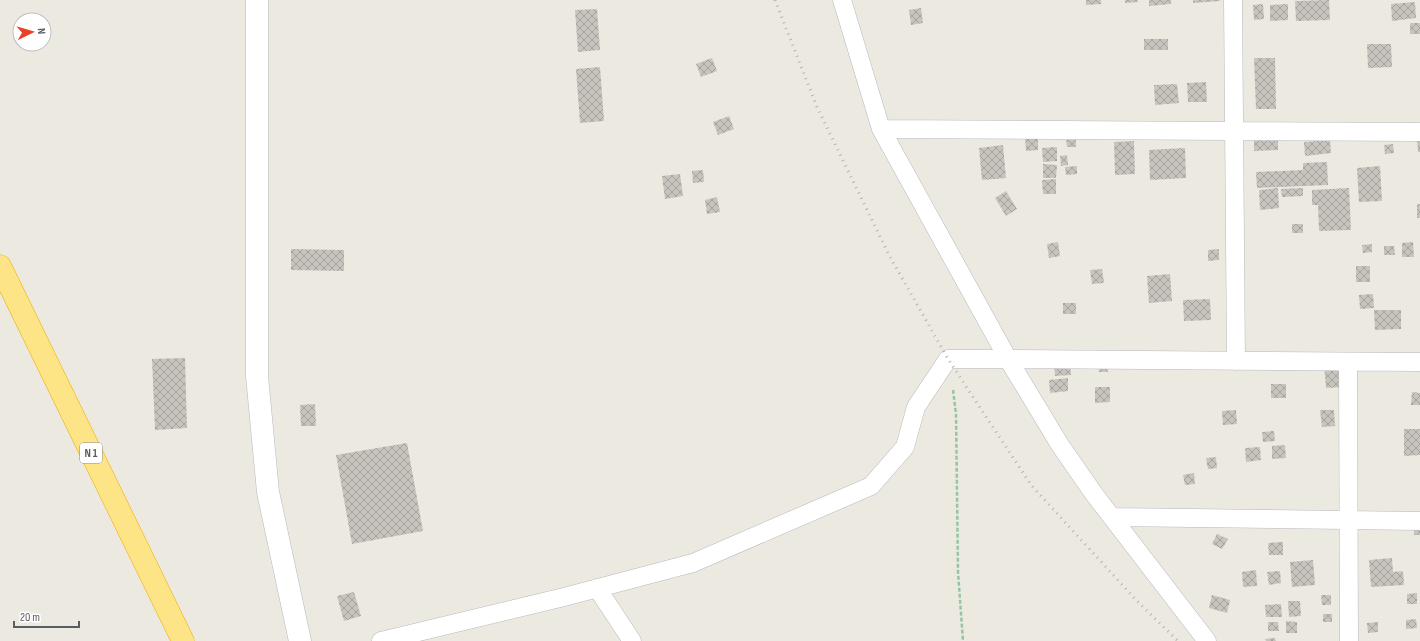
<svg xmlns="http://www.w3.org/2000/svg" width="1420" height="641" viewBox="0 0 1420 641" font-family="'Sofia Sans Condensed',sans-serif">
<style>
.building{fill:url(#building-cross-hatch)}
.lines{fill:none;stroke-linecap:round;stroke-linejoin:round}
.street-casing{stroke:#b6b8bd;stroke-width:19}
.secondary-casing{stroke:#b6b9bf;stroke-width:23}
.highway-casing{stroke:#edad00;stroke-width:23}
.path{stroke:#95c5a5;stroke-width:2.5;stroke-dasharray:4 2;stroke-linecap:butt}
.street{stroke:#fff;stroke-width:18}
.secondary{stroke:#fff;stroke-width:22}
.highway{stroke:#fde487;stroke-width:22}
.rail{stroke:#b2b3b3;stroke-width:3;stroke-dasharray:1 5;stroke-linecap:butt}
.labels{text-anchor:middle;stroke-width:3.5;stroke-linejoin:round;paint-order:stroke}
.shield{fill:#fff;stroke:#8b8d91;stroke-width:1}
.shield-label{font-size:12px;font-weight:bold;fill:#595c62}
</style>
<defs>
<pattern id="building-cross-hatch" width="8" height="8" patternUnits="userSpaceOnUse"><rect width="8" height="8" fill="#c7c4be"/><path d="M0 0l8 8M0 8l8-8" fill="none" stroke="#a5a29e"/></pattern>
</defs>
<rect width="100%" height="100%" fill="#eceae0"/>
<path class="building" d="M 1086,0 L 1101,0 L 1101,4 L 1086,5 Z
M 1125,0 L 1137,0 L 1138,2 L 1125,3 Z
M 1149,0 L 1171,0 L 1171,4 L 1149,6 Z
M 1193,0 L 1220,0 L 1220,1 L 1193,3 Z
M 1329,0 L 1330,20 L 1296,21 L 1295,1 Z
M 1415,2 L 1416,18 L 1392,21 L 1391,4 Z
M 1263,4 L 1264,19 L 1254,20 L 1253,5 Z
M 1288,4 L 1288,20 L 1270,21 L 1270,5 Z
M 921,8 L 923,23 L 911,25 L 909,10 Z
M 597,9 L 600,50 L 578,52 L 575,10 Z
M 1410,23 L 1420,23 L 1420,34 L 1410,34 Z
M 1144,39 L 1168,39 L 1168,50 L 1144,50 Z
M 1367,44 L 1391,44 L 1392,67 L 1368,68 Z
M 712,58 L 717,71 L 701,77 L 696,64 Z
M 1254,58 L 1275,58 L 1276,109 L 1256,109 Z
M 600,67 L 604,121 L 580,123 L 576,69 Z
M 1206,82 L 1207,102 L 1188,102 L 1187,83 Z
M 1177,84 L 1179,103 L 1155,105 L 1154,85 Z
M 729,116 L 734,129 L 718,135 L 713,122 Z
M 1025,138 L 1038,138 L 1038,150 L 1026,151 Z
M 1417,138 L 1420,138 L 1420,152 L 1418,152 Z
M 1278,139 L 1278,150 L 1254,151 L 1254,140 Z
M 1066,140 L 1076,140 L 1076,147 L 1067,147 Z
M 1330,140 L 1331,153 L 1305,156 L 1304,142 Z
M 1134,141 L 1135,174 L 1115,175 L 1114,142 Z
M 1393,144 L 1394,153 L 1385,154 L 1384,145 Z
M 1003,145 L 1006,178 L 982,180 L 979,148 Z
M 1057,147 L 1057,161 L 1043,162 L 1042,148 Z
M 1185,148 L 1186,178 L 1150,180 L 1149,150 Z
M 1067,155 L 1068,165 L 1061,166 L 1060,156 Z
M 1327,162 L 1328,185 L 1257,188 L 1256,172 L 1303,170 L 1303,163 Z
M 1043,164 L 1057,165 L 1056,178 L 1043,178 Z
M 1077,166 L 1077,174 L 1066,175 L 1065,167 Z
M 1380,166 L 1382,201 L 1359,202 L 1357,168 Z
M 703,170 L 704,182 L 693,183 L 692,171 Z
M 680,174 L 683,196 L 665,199 L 662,176 Z
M 1056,179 L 1056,194 L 1043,194 L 1042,180 Z
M 1278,188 L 1279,208 L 1260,210 L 1259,190 Z
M 1303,188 L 1303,196 L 1282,197 L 1281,189 Z
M 1349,188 L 1351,230 L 1319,231 L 1318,205 L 1312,205 L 1312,190 Z
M 1006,191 L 1017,209 L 1006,216 L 995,198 Z
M 717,197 L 720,212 L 707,214 L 705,200 Z
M 1417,204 L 1420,204 L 1420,218 L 1417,218 Z
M 1292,224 L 1303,224 L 1303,233 L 1292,233 Z
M 1058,242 L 1060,256 L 1049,258 L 1047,244 Z
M 1413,242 L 1414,257 L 1402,257 L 1402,243 Z
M 1372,244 L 1372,252 L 1363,253 L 1362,245 Z
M 1384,246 L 1394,246 L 1395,255 L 1384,255 Z
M 291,249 L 344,250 L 344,271 L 291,270 Z
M 1219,249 L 1219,260 L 1208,261 L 1208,250 Z
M 1356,266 L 1370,266 L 1370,282 L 1356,282 Z
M 1102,269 L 1104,283 L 1092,284 L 1090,270 Z
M 1170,274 L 1172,301 L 1149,303 L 1147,276 Z
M 1373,294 L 1374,308 L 1360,309 L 1359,295 Z
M 1210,299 L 1211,320 L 1184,321 L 1183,300 Z
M 1063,303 L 1076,303 L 1076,314 L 1063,314 Z
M 1374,310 L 1401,310 L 1401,329 L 1375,330 Z
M 185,358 L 187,428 L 155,430 L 152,359 Z
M 1070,363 L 1071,375 L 1055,376 L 1054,365 Z
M 1341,363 L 1343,387 L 1326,388 L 1324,364 Z
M 1099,364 L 1107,364 L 1108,372 L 1099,372 Z
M 1068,378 L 1068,391 L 1050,393 L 1049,380 Z
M 1271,384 L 1286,384 L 1286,398 L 1271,398 Z
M 1095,387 L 1110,387 L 1110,402 L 1095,403 Z
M 1412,392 L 1420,393 L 1420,405 L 1411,405 Z
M 315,404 L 316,426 L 301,426 L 300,405 Z
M 1236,410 L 1237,424 L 1223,425 L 1222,411 Z
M 1320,410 L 1334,410 L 1335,426 L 1322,427 Z
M 1404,429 L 1420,429 L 1420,455 L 1404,456 Z
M 1274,431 L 1275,441 L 1263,442 L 1262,432 Z
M 407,443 L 423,531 L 352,544 L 336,455 Z
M 1285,445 L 1286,458 L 1272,459 L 1272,446 Z
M 1260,447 L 1261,460 L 1246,462 L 1245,448 Z
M 1216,457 L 1217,468 L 1208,469 L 1206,458 Z
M 1194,473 L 1195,484 L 1185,485 L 1183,475 Z
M 1414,528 L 1420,528 L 1420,535 L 1414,535 Z
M 1217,534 L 1228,539 L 1222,549 L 1212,544 Z
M 1283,542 L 1283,555 L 1269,555 L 1268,543 Z
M 1392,558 L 1393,572 L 1403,571 L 1404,585 L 1371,587 L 1369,560 Z
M 1313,560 L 1315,585 L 1292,587 L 1290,562 Z
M 1256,570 L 1257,586 L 1243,587 L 1242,572 Z
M 1280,571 L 1281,583 L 1269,585 L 1267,572 Z
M 354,592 L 361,616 L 344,621 L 337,596 Z
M 1417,593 L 1417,604 L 1407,604 L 1407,594 Z
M 1212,595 L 1230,600 L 1227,613 L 1209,608 Z
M 1321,595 L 1331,595 L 1331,605 L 1322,605 Z
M 1288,601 L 1300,601 L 1301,616 L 1289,617 Z
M 1281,604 L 1282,617 L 1266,617 L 1265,605 Z
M 1323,614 L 1332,614 L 1332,622 L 1323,622 Z
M 1416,619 L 1417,628 L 1406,629 L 1406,620 Z
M 1286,621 L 1297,622 L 1297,633 L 1286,633 Z
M 1268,622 L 1278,622 L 1279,631 L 1268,631 Z
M 1378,622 L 1378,632 L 1368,633 L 1367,623 Z
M 1275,638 L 1276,641 L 1266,641 L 1265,639 Z"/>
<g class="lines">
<defs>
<path id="street" d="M 1233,0 L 1236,361
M 881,129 L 1420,132
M 1008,359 L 1420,362
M 1008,359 L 1060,445 L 1094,494 L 1207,641
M 1348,362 L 1349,641
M 1112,517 L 1420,521
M 597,588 L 632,641
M 381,641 L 564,597 L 693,563 L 871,486 L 905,447 L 916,407 L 948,359 L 1008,359 L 881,129 L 842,0"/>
<path id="secondary" d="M 257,0 L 257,376 L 268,492 L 300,641"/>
<path id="highway" d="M 0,266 L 183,641"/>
</defs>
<use href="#street" class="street-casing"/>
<use href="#secondary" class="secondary-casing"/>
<use href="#highway" class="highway-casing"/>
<path class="path" d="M 953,390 L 956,414 L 958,572 L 963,641"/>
<use href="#street" class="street"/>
<use href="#secondary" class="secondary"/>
<use href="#highway" class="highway"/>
<path class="rail" d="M 775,0 L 817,107 L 889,255 L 948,359 L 1031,485 L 1137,601 L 1178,641"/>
</g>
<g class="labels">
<rect class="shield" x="80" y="443" width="22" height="20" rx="3"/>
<g class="shield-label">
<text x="91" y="457">N 1</text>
</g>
</g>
<g transform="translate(32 32) rotate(85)"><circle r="19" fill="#ffffff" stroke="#bdbec0"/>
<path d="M0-3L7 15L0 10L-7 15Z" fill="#e94129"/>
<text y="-6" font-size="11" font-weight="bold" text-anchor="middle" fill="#595c62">N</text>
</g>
<path d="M14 621v6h65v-6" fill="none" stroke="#595c62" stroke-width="2"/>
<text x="20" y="621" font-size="12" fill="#595c62" stroke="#ffffff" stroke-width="3" paint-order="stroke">20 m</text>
</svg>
